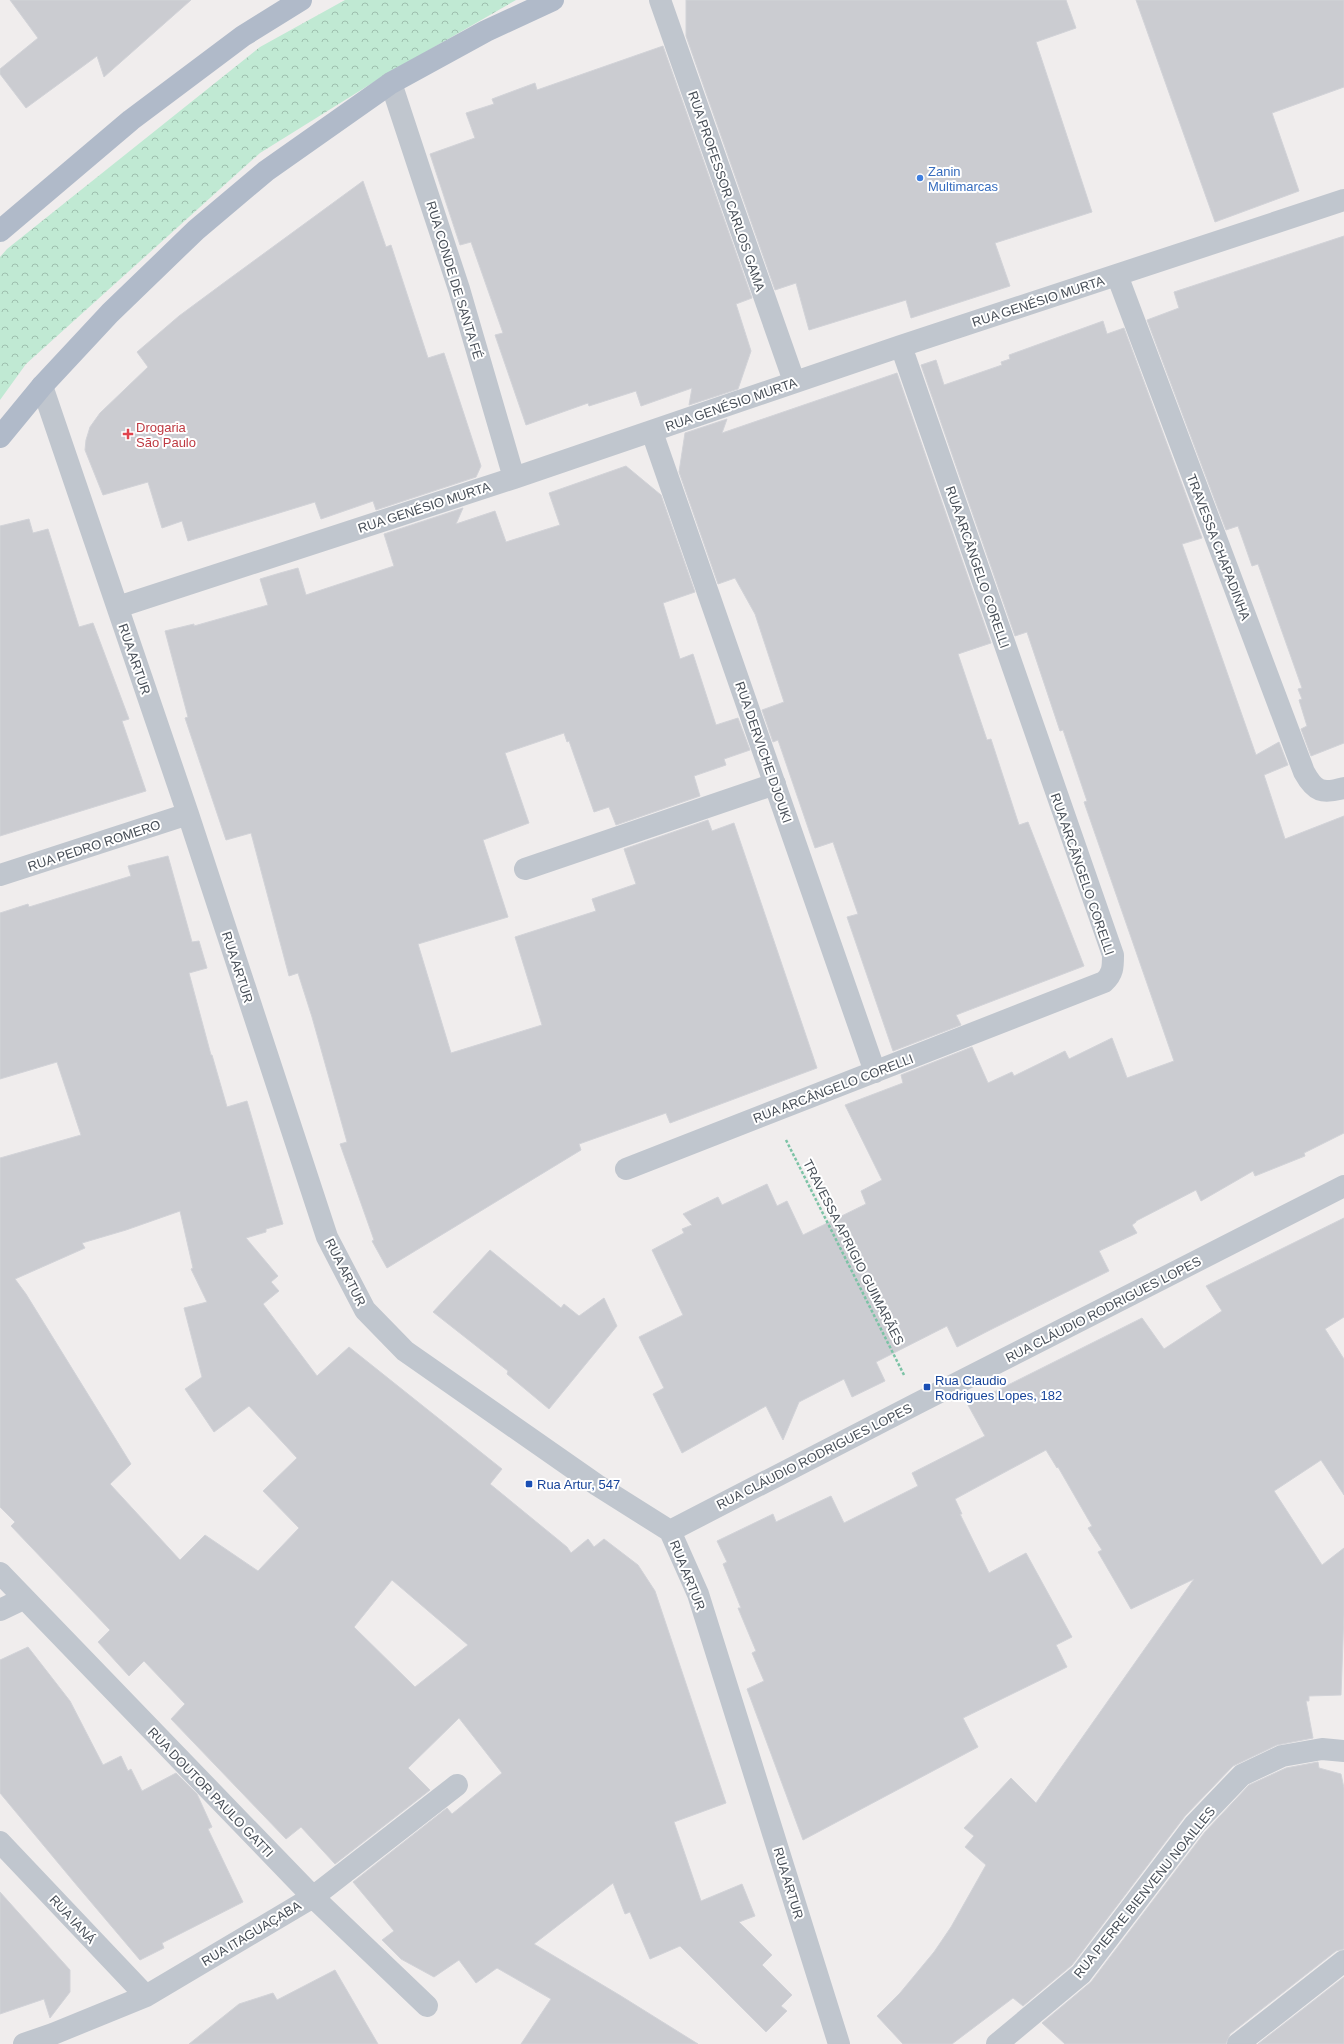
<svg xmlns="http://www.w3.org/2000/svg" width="1344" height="2044" viewBox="0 0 1344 2044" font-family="Arial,sans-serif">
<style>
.forest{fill:url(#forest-crowns)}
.building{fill:#cbccd1;stroke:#d2d3d8;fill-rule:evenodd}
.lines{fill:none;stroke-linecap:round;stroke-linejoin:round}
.path{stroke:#7cc3a6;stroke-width:2.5;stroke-dasharray:3 2;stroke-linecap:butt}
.service{stroke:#c0c6ce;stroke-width:22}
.minor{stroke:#c0c6ce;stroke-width:22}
.primary{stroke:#b0bac9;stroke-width:22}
.shop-dot{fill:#3f7fe0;stroke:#fff;stroke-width:1.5}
.health-dot{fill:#e0444e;stroke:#fff;stroke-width:1.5}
.transit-dot{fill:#1a4fb4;stroke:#fff;stroke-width:1.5}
.labels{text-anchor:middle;stroke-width:4;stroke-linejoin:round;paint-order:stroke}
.shop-label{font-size:13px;fill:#366cbe;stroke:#fff;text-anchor:start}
.street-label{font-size:13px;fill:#484f58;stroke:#fff}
.health-label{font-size:13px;fill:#be3a42;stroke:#fff;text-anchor:start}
.transit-label{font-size:13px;fill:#164399;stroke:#fff;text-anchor:start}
</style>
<defs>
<pattern id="forest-crowns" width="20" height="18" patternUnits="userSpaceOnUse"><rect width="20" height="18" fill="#c0e9d3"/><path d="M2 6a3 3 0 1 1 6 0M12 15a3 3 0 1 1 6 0" fill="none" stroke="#9ebfae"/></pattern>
</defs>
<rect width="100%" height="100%" fill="#f0eded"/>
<path class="forest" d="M 345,0 L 516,0 L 382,77 L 260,153 L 26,364 L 0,400 L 0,257 L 7,249 L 260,47 Z"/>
<path class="building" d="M 10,0 L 191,0 L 104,77 L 97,56 L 26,108 L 0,74 L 0,69 L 38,38 Z
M 686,0 L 1066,0 L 1076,28 L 1036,42 L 1092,212 L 995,243 L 1010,286 L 911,318 L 906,300 L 809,330 L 796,283 L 775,290 L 686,36 Z
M 1136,0 L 1344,0 L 1344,87 L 1272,113 L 1299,191 L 1215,222 Z
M 663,46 L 752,298 L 736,304 L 751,351 L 738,389 L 689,405 L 692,388 L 641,406 L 636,391 L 589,406 L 588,403 L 526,425 L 495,335 L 503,333 L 471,242 L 460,245 L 430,154 L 475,138 L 466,113 L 494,104 L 492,99 L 535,83 L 537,90 Z
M 363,181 L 386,247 L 391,245 L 428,358 L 444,353 L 481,466 L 476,477 L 376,510 L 373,501 L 321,519 L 315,502 L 188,541 L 182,521 L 162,528 L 148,482 L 103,495 L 85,450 L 86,440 L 90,427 L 100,413 L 148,367 L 137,352 L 179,316 L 229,279 Z
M 1344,236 L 1344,743 L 1311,756 L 1301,729 L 1307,726 L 1299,700 L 1302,699 L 1298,689 L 1302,688 L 1258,564 L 1252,566 L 1238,526 L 1226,530 L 1147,320 L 1179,308 L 1174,292 Z
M 1103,321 L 1107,334 L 1124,328 L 1202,538 L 1182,544 L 1256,755 L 1279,742 L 1288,765 L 1264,775 L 1285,839 L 1344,816 L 1344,1133 L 1304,1153 L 1305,1156 L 1255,1176 L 1253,1171 L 1201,1201 L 1196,1190 L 1136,1221 L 1136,1222 L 1132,1225 L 1137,1233 L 1099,1251 L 1109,1271 L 990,1330 L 957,1347 L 947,1326 L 876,1362 L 885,1381 L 852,1397 L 844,1379 L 799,1402 L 783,1440 L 766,1406 L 682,1453 L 653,1394 L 664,1388 L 639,1337 L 683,1315 L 652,1250 L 684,1233 L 682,1229 L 692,1225 L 683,1214 L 718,1197 L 722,1205 L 767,1184 L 777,1206 L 787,1201 L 803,1235 L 866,1204 L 861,1191 L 882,1180 L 845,1105 L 903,1083 L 901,1075 L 972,1047 L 988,1083 L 1012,1072 L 1014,1076 L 1065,1051 L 1069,1059 L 1112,1038 L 1127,1078 L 1174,1061 L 1084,802 L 1087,801 L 1063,730 L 1060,731 L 1027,632 L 1015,636 L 921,365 L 936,360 L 944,385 L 1002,365 L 1001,362 L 1010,359 L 1009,355 Z
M 897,373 L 991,643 L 958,654 L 987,740 L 991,739 L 1019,825 L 1028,822 L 1084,966 L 956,1015 L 961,1025 L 893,1051 L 847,917 L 858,914 L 833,842 L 815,848 L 778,740 L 773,742 L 762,710 L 784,702 L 755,614 L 735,578 L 718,584 L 679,472 L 685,433 L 727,419 L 722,433 Z
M 626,466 L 661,495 L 695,592 L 663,603 L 680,659 L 693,654 L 716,725 L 738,718 L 750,750 L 724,759 L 726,765 L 694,776 L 700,796 L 616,825 L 609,807 L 594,812 L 569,741 L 567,742 L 564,733 L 505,753 L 529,823 L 483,840 L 508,917 L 418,944 L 451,1053 L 542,1025 L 515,937 L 596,911 L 592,899 L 636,884 L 624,849 L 708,820 L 712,831 L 734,823 L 817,1068 L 670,1123 L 666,1113 L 579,1144 L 581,1150 L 387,1268 L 372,1241 L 374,1240 L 340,1144 L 347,1142 L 312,1017 L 298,973 L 289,976 L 251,833 L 226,840 L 185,718 L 188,717 L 165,631 L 194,624 L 194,626 L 268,605 L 260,579 L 280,573 L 298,568 L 306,595 L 394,566 L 384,534 L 463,508 L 456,524 L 495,511 L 506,542 L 560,525 L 549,493 Z
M 29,519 L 33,533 L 48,529 L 79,627 L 93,623 L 129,719 L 122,721 L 146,791 L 0,836 L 0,526 Z
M 168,856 L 192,942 L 199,941 L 207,968 L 189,973 L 211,1055 L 212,1055 L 227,1107 L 247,1101 L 283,1224 L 266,1229 L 266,1232 L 246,1238 L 278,1276 L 271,1282 L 279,1291 L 263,1304 L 317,1376 L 349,1347 L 502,1469 L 490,1484 L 567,1547 L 571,1553 L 588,1539 L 594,1547 L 604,1539 L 638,1565 L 655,1591 L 726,1803 L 674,1822 L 701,1901 L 742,1884 L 755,1916 L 739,1922 L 772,1955 L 762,1965 L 792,1995 L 781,2006 L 787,2011 L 766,2032 L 680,1946 L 650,1959 L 630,1912 L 625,1914 L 613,1883 L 534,1944 L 621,1996 L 698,2044 L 521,2044 L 551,1999 L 497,1968 L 476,1983 L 459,1960 L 434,1977 L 401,1959 L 382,1940 L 394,1931 L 353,1882 L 447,1808 L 452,1814 L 502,1773 L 459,1718 L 408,1768 L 430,1790 L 335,1864 L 301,1827 L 286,1839 L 171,1719 L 185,1704 L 144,1661 L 129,1676 L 98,1642 L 110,1630 L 11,1526 L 15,1522 L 0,1507 L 0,1158 L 81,1135 L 57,1062 L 0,1079 L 0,913 L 28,904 L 29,907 L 131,876 L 128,866 ZM 180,1211 L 193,1268 L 191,1269 L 207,1302 L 184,1308 L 202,1377 L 185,1389 L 214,1432 L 249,1406 L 297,1458 L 263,1491 L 299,1528 L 258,1571 L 205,1535 L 180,1560 L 110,1484 L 131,1464 L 26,1294 L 15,1279 L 85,1248 L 82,1243 L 126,1230 ZM 392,1580 L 468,1645 L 415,1687 L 354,1627 Z
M 1344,1218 L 1344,1317 L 1325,1329 L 1344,1359 L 1344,1495 L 1321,1460 L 1274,1491 L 1322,1565 L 1344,1548 L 1344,1614 L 1341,1695 L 1309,1696 L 1309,1701 L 1306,1701 L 1313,1738 L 1277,1745 L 1233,1766 L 1185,1816 L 1072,1965 L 1023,2006 L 1013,1998 L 952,2044 L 903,2044 L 877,2016 L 900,1993 L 934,1952 L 951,1927 L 986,1865 L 965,1847 L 974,1836 L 964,1828 L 1011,1778 L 1036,1803 L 1194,1579 L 1131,1609 L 1098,1552 L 1102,1550 L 1088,1528 L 1092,1526 L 1058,1467 L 1057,1468 L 1046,1450 L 955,1499 L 962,1514 L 960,1514 L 989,1573 L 1026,1553 L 1072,1637 L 1056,1645 L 1067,1667 L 963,1718 L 978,1747 L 803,1840 L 747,1689 L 764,1681 L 752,1653 L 756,1651 L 738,1608 L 741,1608 L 723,1564 L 727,1562 L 717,1541 L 773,1514 L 776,1522 L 831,1496 L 844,1523 L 918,1486 L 912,1473 L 985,1436 L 968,1405 L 1142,1318 L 1164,1349 L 1222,1311 L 1206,1286 Z
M 490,1250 L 561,1308 L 564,1304 L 579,1316 L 604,1298 L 617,1326 L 549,1409 L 507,1374 L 508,1371 L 433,1312 Z
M 28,1647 L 70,1701 L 103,1765 L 121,1756 L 128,1771 L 131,1769 L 142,1791 L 176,1773 L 197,1794 L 212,1827 L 208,1829 L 243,1902 L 162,1943 L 164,1948 L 140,1960 L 74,1882 L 0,1793 L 0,1660 Z
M 1318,1762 L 1319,1768 L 1341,1774 L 1344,1788 L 1344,1949 L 1336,1951 L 1230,2034 L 1226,2044 L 1065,2044 L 1042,2023 L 1091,1982 L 1205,1832 L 1249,1785 L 1286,1768 Z
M 0,1892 L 70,1970 L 70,1992 L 50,2018 L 44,1999 L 0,2014 Z
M 335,1970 L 378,2044 L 189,2044 L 239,2004 L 273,1993 L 277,2000 Z
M 1344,1977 L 1344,2044 L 1258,2044 Z"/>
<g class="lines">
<path class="path" d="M 786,1140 L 904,1375"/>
<path class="service" d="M 525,869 L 775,784"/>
<path class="minor" d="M 660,0 L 794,381
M 391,83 L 459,289 L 514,478
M 1117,275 L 1304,772 C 1315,792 1322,794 1344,788
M 42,386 L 188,814 L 327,1237 L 365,1310 L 405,1351 L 597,1485 L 670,1531 L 698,1594 L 839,2044
M 652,432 L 875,1072
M 118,607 L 514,478 L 901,346 L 1344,200
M 0,875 L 188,814
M 626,1169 L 1104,982 C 1113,974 1113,967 1113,955 L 901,346
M 670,1531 L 918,1403 L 1344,1186
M 0,1573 L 313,1897 L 427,2006
M 0,1610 L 23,1599
M 0,1842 L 146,1996
M 24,2044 L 53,2034 L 146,1996 L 313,1897 L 457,1785
M 997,2044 L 1081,1974 L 1195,1824 L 1242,1775 L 1282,1756 L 1322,1749 L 1344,1751
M 1238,2044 L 1344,1961"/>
<path class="primary" d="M 0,231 L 131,120 L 243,36 L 301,0
M 0,437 L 42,386 L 110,313 L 196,230 L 266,171 L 391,83 L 486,31 L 553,0"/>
</g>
<circle class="shop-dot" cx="920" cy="178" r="4"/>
<path class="health-dot" d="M126 428h4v4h4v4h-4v4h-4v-4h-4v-4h4z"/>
<g class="transit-dot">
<rect x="923" y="1383" width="8" height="8" rx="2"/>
<rect x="525" y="1480" width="8" height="8" rx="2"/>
</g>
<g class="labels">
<g class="shop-label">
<text x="928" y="176">Zanin<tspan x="928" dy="15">Multimarcas</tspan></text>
</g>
<g class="street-label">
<text transform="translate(727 191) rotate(71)" y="5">RUA PROFESSOR CARLOS GAMA</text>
<text transform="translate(455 280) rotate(73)" y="5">RUA CONDE DE SANTA FÉ</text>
<text transform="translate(1038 301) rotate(-18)" y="5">RUA GENÉSIO MURTA</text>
<text transform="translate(731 404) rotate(-19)" y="5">RUA GENÉSIO MURTA</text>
<text transform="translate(424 507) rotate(-18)" y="5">RUA GENÉSIO MURTA</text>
<text transform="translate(1219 547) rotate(69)" y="5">TRAVESSA CHAPADINHA</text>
<text transform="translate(978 567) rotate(71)" y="5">RUA ARCÂNGELO CORELLI</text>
<text transform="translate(135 659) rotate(71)" y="5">RUA ARTUR</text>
<text transform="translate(764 752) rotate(71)" y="5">RUA DERVICHE DJOUKI</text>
<text transform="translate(94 845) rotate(-18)" y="5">RUA PEDRO ROMERO</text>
<text transform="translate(1083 874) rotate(71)" y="5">RUA ARCÂNGELO CORELLI</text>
<text transform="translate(238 967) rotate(72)" y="5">RUA ARTUR</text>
<text transform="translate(833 1088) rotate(-21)" y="5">RUA ARCÂNGELO CORELLI</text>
<text transform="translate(854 1252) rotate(63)" y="5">TRAVESSA APRIGIO GUIMARÃES</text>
<text transform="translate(346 1272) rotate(63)" y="5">RUA ARTUR</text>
<text transform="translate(1103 1309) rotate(-27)" y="5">RUA CLÁUDIO RODRIGUES LOPES</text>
<text transform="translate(814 1456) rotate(-27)" y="5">RUA CLÁUDIO RODRIGUES LOPES</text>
<text transform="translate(688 1575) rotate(68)" y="5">RUA ARTUR</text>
<text transform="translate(211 1792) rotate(46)" y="5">RUA DOUTOR PAULO GATTI</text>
<text transform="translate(789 1883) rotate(73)" y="5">RUA ARTUR</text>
<text transform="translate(1144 1892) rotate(-51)" y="5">RUA PIERRE BIENVENU NOAILLES</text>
<text transform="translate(73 1919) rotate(47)" y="5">RUA IANÁ</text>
<text transform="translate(251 1933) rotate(-31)" y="5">RUA ITAGUAÇABA</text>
</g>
<g class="health-label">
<text x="136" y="432">Drogaria<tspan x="136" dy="15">São Paulo</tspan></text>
</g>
<g class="transit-label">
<text x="935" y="1385">Rua Claudio<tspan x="935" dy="15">Rodrigues Lopes, 182</tspan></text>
<text x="537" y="1489">Rua Artur, 547</text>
</g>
</g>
</svg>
